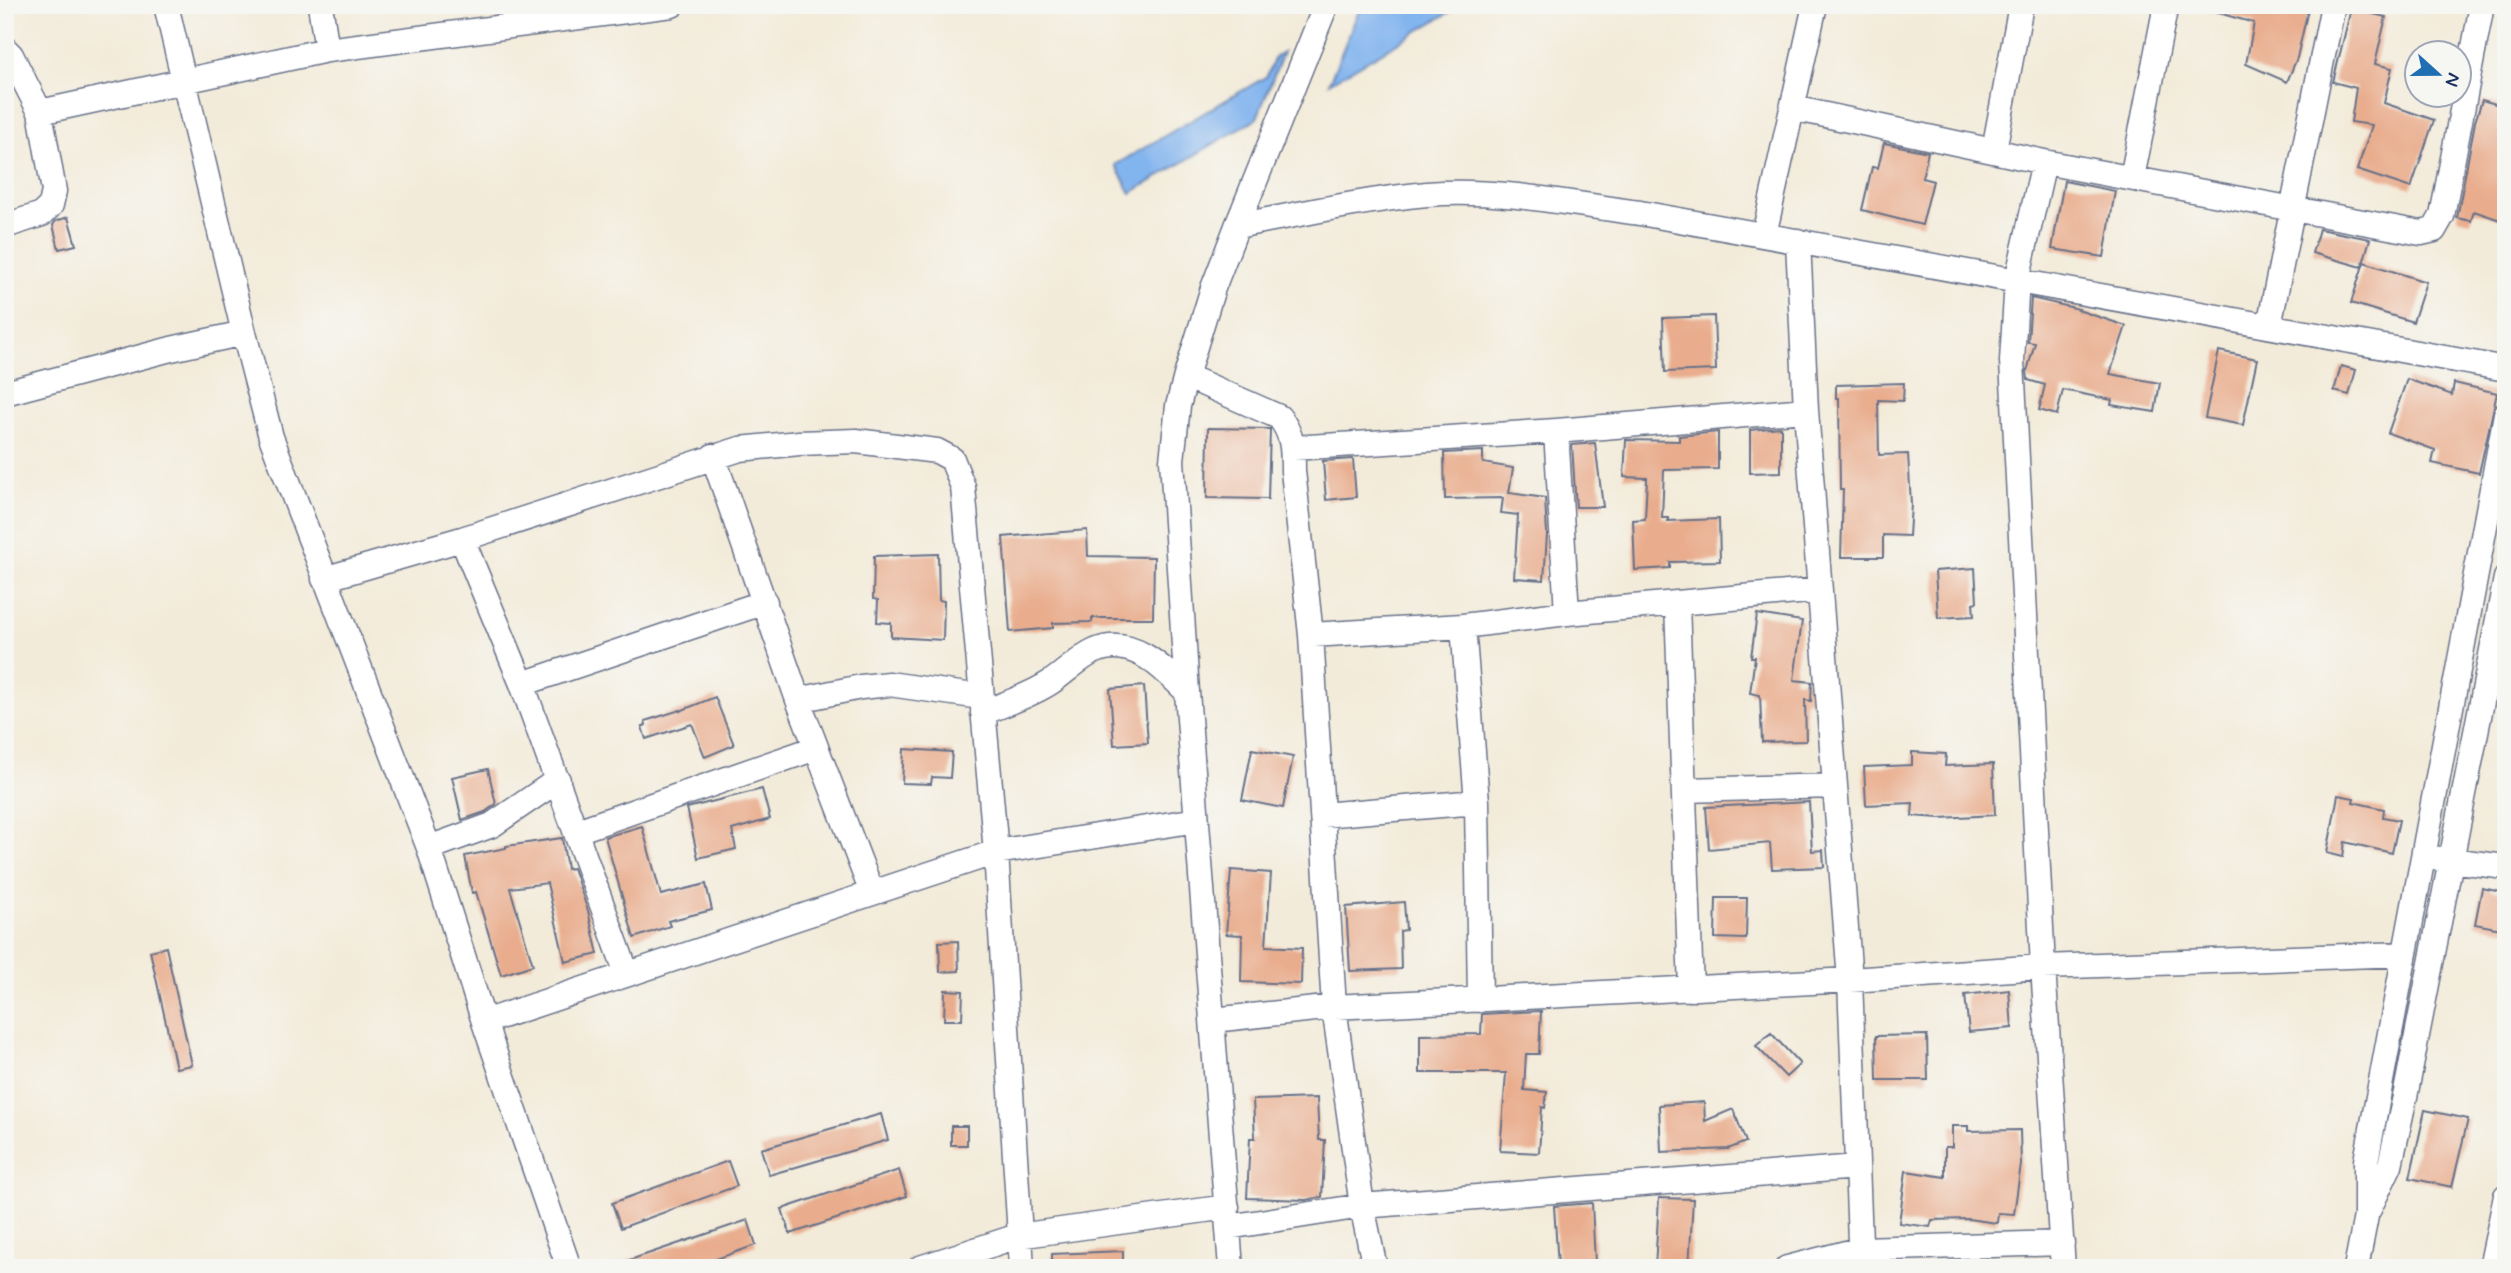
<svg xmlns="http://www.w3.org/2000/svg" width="2511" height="1273" viewBox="0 0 2511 1273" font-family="Mynerve,sans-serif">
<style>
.water{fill:#82b4ee;stroke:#4e72a6;stroke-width:2}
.building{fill:#e9ad8e}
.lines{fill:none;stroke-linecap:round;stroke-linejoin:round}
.minor-casing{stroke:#677189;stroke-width:27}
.minor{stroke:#fff;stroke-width:24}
</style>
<rect width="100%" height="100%" fill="#f6f6f2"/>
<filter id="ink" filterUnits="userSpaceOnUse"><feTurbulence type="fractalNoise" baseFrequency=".0143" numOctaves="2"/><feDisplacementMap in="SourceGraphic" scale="14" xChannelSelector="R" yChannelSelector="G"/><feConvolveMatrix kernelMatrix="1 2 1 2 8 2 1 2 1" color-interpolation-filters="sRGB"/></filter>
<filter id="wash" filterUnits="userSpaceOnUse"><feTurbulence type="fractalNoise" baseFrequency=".00686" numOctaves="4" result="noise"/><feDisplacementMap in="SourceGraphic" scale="28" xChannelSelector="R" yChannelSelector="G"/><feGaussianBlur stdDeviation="1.57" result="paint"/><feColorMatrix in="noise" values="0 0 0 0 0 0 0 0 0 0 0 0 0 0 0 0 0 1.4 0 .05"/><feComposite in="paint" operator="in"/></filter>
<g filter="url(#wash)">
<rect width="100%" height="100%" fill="#f3ebd9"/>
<path class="water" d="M 1371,5 L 1462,5 L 1329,83 L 1358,13 Z
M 1283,52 L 1257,118 L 1131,193 L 1115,165 L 1267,76 L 1275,57 Z"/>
<g id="blocks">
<path class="building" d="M 2209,5 L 2309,5 L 2297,58 L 2287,82 L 2246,64 L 2254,23 L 2208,10 Z
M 2351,9 L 2386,17 L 2375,64 L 2392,68 L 2384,103 L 2434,120 L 2411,188 L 2357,170 L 2372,125 L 2351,122 L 2356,88 L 2333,82 Z
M 2482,100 L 2506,107 L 2506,222 L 2474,211 L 2471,221 L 2457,218 L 2475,122 Z
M 1884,143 L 1928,152 L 1922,178 L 1933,181 L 1922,225 L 1862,210 L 1872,167 L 1878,168 Z
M 2064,181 L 2115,191 L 2104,257 L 2052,249 Z
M 68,217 L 76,245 L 59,249 L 53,225 L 56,221 Z
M 2319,229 L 2370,239 L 2362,267 L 2312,253 Z
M 2364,262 L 2426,282 L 2413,322 L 2351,303 Z
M 2031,298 L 2079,309 L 2078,310 L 2126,326 L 2110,374 L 2160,383 L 2155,412 L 2111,405 L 2112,400 L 2063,390 L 2057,415 L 2039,410 L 2045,385 L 2028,380 L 2027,371 L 2035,343 L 2028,342 Z
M 1714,316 L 1716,370 L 1665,372 L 1663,318 Z
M 2219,351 L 2257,359 L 2243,425 L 2205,418 Z
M 2341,366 L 2356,370 L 2349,395 L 2334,391 Z
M 2407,379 L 2452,395 L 2454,383 L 2497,393 L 2479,473 L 2432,463 L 2435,450 L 2388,433 Z
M 1904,383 L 1903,401 L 1878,400 L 1879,455 L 1908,454 L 1911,504 L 1909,536 L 1883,535 L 1883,557 L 1841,557 L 1843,490 L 1840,490 L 1839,398 L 1836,398 L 1836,385 Z
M 1781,427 L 1781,472 L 1750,473 L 1750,430 Z
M 1208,428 L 1270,429 L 1268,499 L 1207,498 Z
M 1718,432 L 1718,469 L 1664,470 L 1662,518 L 1668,518 L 1668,521 L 1719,519 L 1720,561 L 1670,562 L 1670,568 L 1635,570 L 1633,520 L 1645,519 L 1647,478 L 1624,477 L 1626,440 L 1679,441 L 1679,436 Z
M 1595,443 L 1603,507 L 1576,507 L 1572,445 Z
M 1483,451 L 1483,463 L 1513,468 L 1509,493 L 1545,498 L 1547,535 L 1544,580 L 1514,578 L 1518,515 L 1501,513 L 1503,498 L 1445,499 L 1444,453 Z
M 1353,459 L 1356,497 L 1326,500 L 1323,461 Z
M 1087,530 L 1088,556 L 1154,557 L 1153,618 L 1092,618 L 1092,622 L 1053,623 L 1053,628 L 1010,632 L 1003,537 Z
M 938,554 L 939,600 L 944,601 L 943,640 L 891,637 L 891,623 L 877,622 L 878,600 L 873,599 L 874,556 Z
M 1975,568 L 1977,602 L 1973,603 L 1974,616 L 1938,618 L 1935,571 Z
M 1757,614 L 1802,621 L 1794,680 L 1812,682 L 1811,701 L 1805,700 L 1806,741 L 1762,742 L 1760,695 L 1750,693 L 1755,657 L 1751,657 Z
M 1144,686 L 1148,743 L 1114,745 L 1110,689 Z
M 715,697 L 734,745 L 705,757 L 692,724 L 646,739 L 642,727 L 646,725 L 645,721 L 680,710 L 680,711 Z
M 904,749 L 952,752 L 950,778 L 932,777 L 931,784 L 902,783 Z
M 1252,749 L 1293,757 L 1283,808 L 1242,800 Z
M 1912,752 L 1946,754 L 1945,766 L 1993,764 L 1995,815 L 1940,818 L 1912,816 L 1913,803 L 1866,805 L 1864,767 L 1912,765 Z
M 488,769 L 496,804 L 485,812 L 462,820 L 452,777 Z
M 762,789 L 770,819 L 732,830 L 736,849 L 698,858 L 687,808 Z
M 2338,795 L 2354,798 L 2353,802 L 2384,809 L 2383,817 L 2399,820 L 2392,853 L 2345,842 L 2343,857 L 2327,853 Z
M 1809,802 L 1812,851 L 1823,850 L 1824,867 L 1772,869 L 1770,843 L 1709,849 L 1706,807 Z
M 642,826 L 661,895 L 706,884 L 712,910 L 668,921 L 670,926 L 634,938 L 605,837 Z
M 562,838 L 567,869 L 573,868 L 588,911 L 598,954 L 565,962 L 547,883 L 510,888 L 533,965 L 501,975 L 476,892 L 472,893 L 465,856 L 506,848 L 506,846 Z
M 1231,870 L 1271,873 L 1266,946 L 1302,948 L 1301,984 L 1241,982 L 1242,935 L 1226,934 Z
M 2482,888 L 2506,893 L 2506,930 L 2475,924 Z
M 1716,898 L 1747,898 L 1746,939 L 1715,938 Z
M 1404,902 L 1406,930 L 1400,931 L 1401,969 L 1350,971 L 1346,907 Z
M 958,941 L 959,971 L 940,972 L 939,942 Z
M 166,947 L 192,1065 L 176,1068 L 150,951 Z
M 945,990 L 963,991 L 962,1020 L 944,1020 Z
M 2009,990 L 2012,1028 L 1969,1032 L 1965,995 Z
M 1541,1011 L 1539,1054 L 1526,1054 L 1524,1090 L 1547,1092 L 1545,1108 L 1542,1107 L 1539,1153 L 1500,1151 L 1506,1073 L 1420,1073 L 1420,1035 L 1481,1034 L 1482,1014 Z
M 1771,1033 L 1800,1064 L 1786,1077 L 1756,1046 Z
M 1927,1035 L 1928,1080 L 1877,1080 L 1876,1036 Z
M 1317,1098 L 1319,1140 L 1325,1140 L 1322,1197 L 1306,1200 L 1247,1198 L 1250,1138 L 1255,1138 L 1253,1100 Z
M 1704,1102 L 1705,1121 L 1733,1109 L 1746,1142 L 1728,1149 L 1661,1152 L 1659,1105 Z
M 2425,1110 L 2468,1119 L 2452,1187 L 2410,1178 Z
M 881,1114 L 888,1140 L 769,1175 L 761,1149 Z
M 951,1126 L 967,1126 L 967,1145 L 951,1145 Z
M 1952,1126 L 1968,1126 L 1968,1131 L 2020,1130 L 2021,1164 L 2014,1214 L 1998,1213 L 1997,1223 L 1968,1219 L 1932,1220 L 1930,1227 L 1899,1223 L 1906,1171 L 1945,1177 L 1945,1147 L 1952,1147 Z
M 728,1161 L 737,1186 L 621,1228 L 612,1203 Z
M 899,1170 L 907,1196 L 790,1234 L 782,1209 Z
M 1659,1198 L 1693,1199 L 1689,1268 L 1655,1268 Z
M 1592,1203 L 1595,1263 L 1558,1266 L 1554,1206 Z
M 748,1220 L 756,1245 L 691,1268 L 616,1268 L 615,1265 Z
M 1123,1251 L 1123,1268 L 1052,1268 L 1052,1254 Z"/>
</g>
</g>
<g filter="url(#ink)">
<use href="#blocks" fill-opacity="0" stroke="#677189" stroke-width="2"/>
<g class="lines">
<defs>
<path id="minor" d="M 166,5 L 244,333 L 271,437 L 429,848 L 484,1022 L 569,1268
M 320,5 L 327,50
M 5,49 L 11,55 L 40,112 L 54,191 L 51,205 L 42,214 L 5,226
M 1793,108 L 2044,162 L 2421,233 L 2434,230 L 2442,216 L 2482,5
M 40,112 L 327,50 L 672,5
M 1994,150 L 2021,5
M 2044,162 L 2017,280 L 2012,361 L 2043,967 L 2063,1268
M 2132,178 L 2166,5
M 1237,226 L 1326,5
M 1764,235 L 1815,5
M 1798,241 L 1806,410
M 2269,326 L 2333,5
M 1186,376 L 1279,417 C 1293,434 1293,450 1293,471 L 1311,635 L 1334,1007 L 1362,1206 L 1375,1268
M 5,393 L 171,349 L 244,333
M 1556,431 L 1567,613
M 1293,448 L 1556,431 L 1806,410 L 1850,980 L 1861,1268
M 713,456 L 798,700 L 872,893
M 462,539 L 522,684 L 627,974
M 324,579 L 462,539 L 740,449 L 799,443 L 856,441 L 937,451 L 952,459 L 963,487 L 996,852 L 1022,1268
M 1677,604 L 1691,989
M 1463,626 L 1567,613 L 1820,590
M 1311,635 L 1463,626 L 1477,802 L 1480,1000
M 522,684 L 765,602
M 798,700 L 861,687 L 889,684 L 981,697
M 983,713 C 1006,703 1030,696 1051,682 C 1066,672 1079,658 1095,651 C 1132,635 1163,668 1187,692
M 1684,790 L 1835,786
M 1322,815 L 1477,802
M 577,831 L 816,748
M 429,848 L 492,825 L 558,780
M 2433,858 L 2506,867
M 1213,1020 L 1334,1007 L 1850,980 L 2043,967 L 2404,954
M 484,1022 L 996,852 L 1197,820
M 2369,1209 L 2390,1165 L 2406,1092 L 2506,578
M 1228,1227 L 1362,1206 L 1857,1167
M 920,1268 L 1018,1236 L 1227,1207
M 1231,1268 L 1187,692 L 1172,460 L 1178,406 L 1186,376 L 1213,288 L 1237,226 C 1300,214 1364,200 1427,194 C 1498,188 1571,204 1640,213 L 2506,369
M 1787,1268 L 1861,1249 L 2062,1243
M 2356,1268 L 2366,1216 L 2366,1161 L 2506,414
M 2491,1268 L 2506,1196"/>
</defs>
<use href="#minor" class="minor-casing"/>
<use href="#minor" class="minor"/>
</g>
</g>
<rect width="2511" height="1273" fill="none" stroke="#f6f6f2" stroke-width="28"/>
<g transform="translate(2438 74) rotate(111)"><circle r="33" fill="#f6f6f2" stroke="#9ea6b7" stroke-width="2"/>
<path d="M0-5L12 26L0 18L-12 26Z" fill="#1f6fb2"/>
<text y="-10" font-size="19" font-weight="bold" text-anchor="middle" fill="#1b2f5e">N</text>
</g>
</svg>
